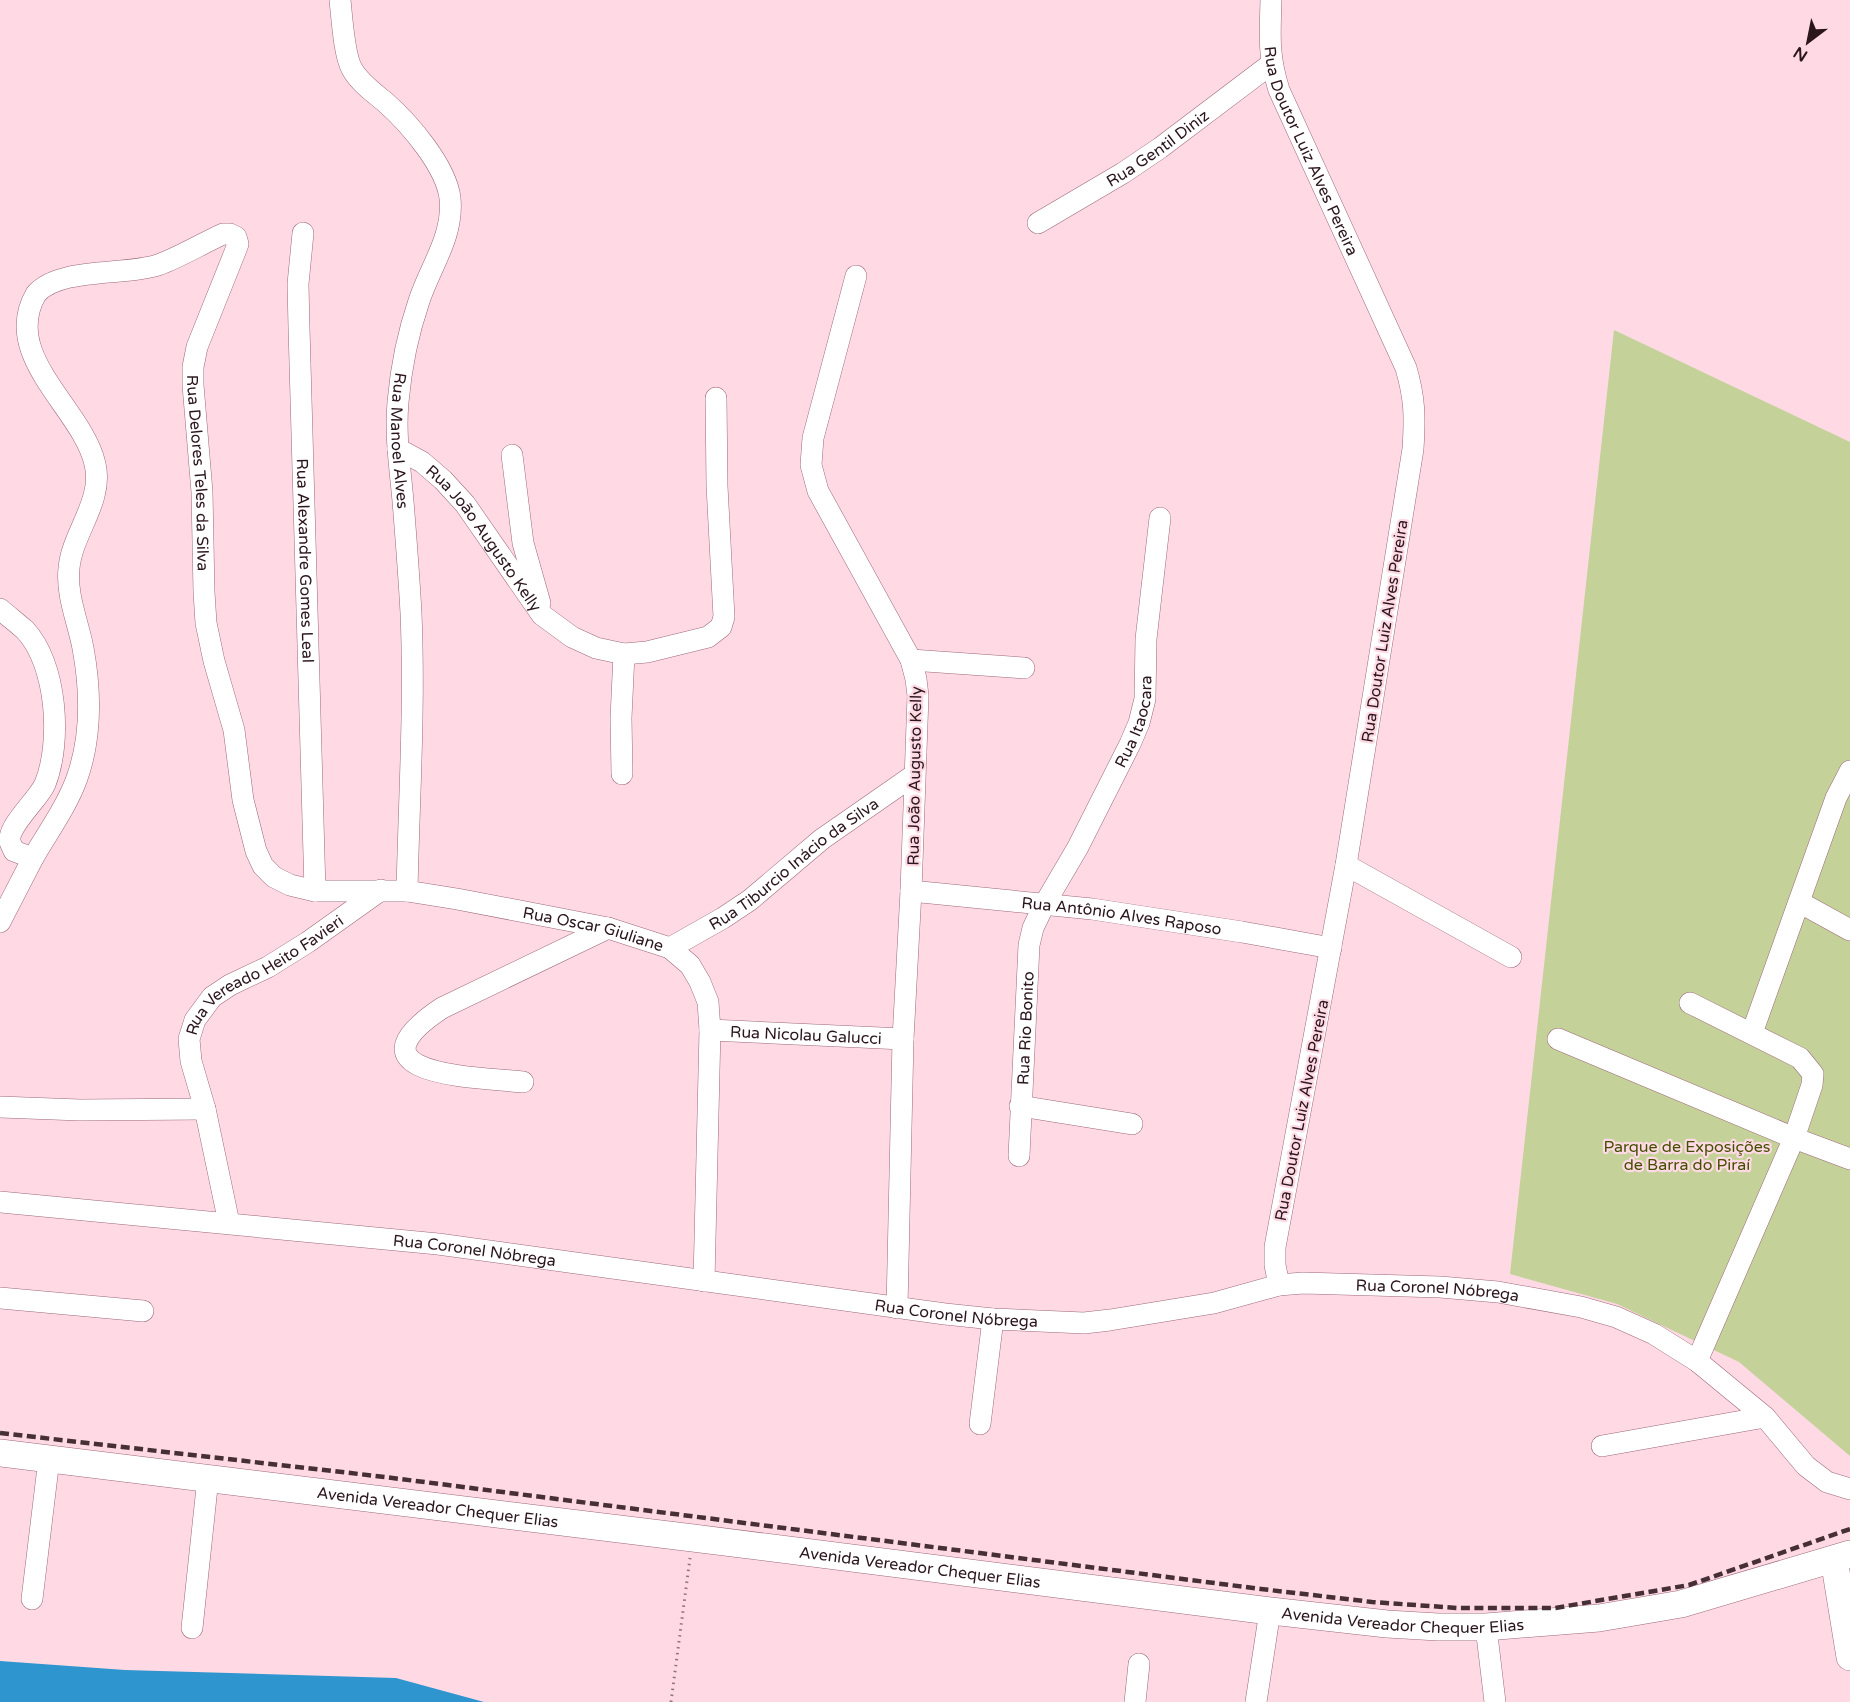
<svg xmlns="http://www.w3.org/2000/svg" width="1850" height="1702" viewBox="0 0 1850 1702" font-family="'Varela Round',sans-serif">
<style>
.green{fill:#c4d199}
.water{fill:#2f95cf}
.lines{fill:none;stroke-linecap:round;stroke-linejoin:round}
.minor-casing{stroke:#9d6879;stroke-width:22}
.major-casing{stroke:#9d6879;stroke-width:28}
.path{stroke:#90747c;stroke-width:3;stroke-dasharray:1.5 4.5;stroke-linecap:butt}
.minor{stroke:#fff;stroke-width:21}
.major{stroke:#fff;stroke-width:27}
.rail{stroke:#462f36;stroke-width:4.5;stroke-dasharray:9 4.5;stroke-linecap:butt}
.labels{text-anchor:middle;stroke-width:4.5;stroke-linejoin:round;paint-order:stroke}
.street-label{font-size:16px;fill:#2b161d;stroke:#ffdae5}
.park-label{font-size:16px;fill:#444f02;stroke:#ffdae5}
</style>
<rect width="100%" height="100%" fill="#ffdae5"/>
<path class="green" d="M 1614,330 L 1850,442 L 1850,1456 L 1739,1362 L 1617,1304 L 1510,1274 Z"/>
<path class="water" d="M 0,1661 L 125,1670 L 396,1678 L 484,1702 L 0,1702 Z"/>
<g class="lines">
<defs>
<g id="minor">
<path id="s1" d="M 340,0 C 342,18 344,55 352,69 C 359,82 374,93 385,102 C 409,123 446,166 450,198 C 454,236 430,267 419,301 C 408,333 401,368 398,402 C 395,435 400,468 403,501 C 406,538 409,576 411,613 C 415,706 409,799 407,891"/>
<path id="s2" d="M 1271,0 C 1270,36 1268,55 1279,90 L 1406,368 C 1415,399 1415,417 1413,449 L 1346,865 L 1275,1247 L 1275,1265 L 1279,1285"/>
<path id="s3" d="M 1038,223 L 1123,173 L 1160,148 L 1271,64"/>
<path id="s4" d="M 303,233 L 298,284 L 299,328 L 315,891"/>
<path d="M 856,276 L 813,438 L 811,465 L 818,491 L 911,660 L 916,679 L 918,696 L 911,891 L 903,1039 L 897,1308"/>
<path id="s5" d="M 398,449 L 422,462 L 443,480 L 465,504 L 542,615 L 572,637 L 596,648 L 624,654 L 647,652 L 708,637 L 721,627 L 724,617 L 717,486 L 716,398"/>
<path d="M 512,455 L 523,543 L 540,603"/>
<path id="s6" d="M 0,609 C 8,616 17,623 25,630 C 57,664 62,742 45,784 C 38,800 7,826 10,842 C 11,845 13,848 14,851 L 33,858 C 48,832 67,806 77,778 C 92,736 91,692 83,648 C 78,622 66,595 69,568 C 72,533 104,501 95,464 C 83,409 0,356 36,294 C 59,267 125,276 158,265 C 180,257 201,244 223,234 L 230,234 L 236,237 L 238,244 L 235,252 L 197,347 L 193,367 L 193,385 L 202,492 L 204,592 L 206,623 L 214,661 L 234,730 L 243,800 L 256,851 L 263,866 L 274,877 L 290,885 L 315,891 L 407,891 L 457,899 L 608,928 L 670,948 L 690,965 L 700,982 L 708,1002 L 710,1030 L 704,1281"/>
<path d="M 911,660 L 1024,668"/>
<path d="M 622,774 L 621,718 L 624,654"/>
<path d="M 1346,865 L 1511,957"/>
<path id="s7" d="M 911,891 L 1092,909 L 1242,932 L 1331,948"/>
<path d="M 1799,902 L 1850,930"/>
<path d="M 0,922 L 33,858"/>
<path id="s8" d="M 670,948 L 723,918 L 750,900 L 822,839 L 914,775"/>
<path d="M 1690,1003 L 1800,1058 L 1813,1074 L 1812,1085 L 1794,1138 L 1697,1361"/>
<path id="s9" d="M 710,1030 L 903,1039"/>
<path d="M 1752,1033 L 1836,798 L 1850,771"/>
<path d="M 1558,1039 L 1794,1138 L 1850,1159"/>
<path d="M 523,1082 C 477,1077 340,1076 442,1008 L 608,928"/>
<path d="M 1020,1106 L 1132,1124"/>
<path d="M 0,1107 L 80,1110 L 205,1109"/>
<path id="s10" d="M 1019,1156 L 1029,945 L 1033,928 L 1044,905 L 1078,847 L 1130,744 L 1139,723 L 1145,699 L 1146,639 L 1160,518"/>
<path id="s11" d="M 0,1202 L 438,1244 L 945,1314 L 993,1319 L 1084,1323 L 1110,1320 L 1214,1303 L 1279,1285 L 1303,1283 L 1440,1287 L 1498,1292 L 1581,1307 L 1616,1317 L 1654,1334 L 1697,1361 L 1765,1417 L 1806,1466 L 1827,1482 L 1850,1489"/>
<path id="s12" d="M 229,1223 L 205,1109 L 191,1061 L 189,1039 L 195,1020 L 212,997 L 230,985 L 268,967 L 308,942 L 381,890"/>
<path d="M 0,1298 L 143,1311"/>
<path d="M 980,1424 L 993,1319"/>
<path d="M 1602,1446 L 1765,1417"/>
<path d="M 32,1599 L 49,1459"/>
<path d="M 1486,1627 L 1495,1702"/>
<path d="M 192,1628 L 208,1478"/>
<path d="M 1135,1702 L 1139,1664"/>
<path d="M 1256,1702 L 1270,1611"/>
</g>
<g id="major">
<path id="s13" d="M 0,1453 L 693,1538 L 1270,1611 L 1387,1624 L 1438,1627 L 1486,1627 L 1599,1618 L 1681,1604 L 1850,1554"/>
<path d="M 1834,1559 L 1850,1657"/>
</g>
</defs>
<use href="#minor" class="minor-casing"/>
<use href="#major" class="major-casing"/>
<path class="path" d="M 671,1702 L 690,1558"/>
<use href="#minor" class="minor"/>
<use href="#major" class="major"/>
<path class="rail" d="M 0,1433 L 385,1477 L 1261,1589 L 1372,1602 L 1458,1608 L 1555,1608 L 1689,1585 L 1850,1529"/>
</g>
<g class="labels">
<g class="street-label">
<text dy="6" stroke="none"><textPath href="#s3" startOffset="141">Rua Gentil Diniz</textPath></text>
<text dy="6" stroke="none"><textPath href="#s2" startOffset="159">Rua Doutor Luiz Alves Pereira</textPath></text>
<text dy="6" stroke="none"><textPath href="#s1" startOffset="486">Rua Manoel Alves</textPath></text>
<text dy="6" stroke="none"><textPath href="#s6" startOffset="1354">Rua Delores Teles da Silva</textPath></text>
<text dy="6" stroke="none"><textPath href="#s5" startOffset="126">Rua João Augusto Kelly</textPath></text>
<text dy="6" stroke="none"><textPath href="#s4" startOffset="328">Rua Alexandre Gomes Leal</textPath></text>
<text transform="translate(1384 631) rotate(-81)" y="6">Rua Doutor Luiz Alves Pereira</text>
<text dy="6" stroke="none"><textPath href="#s10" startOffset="460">Rua Itaocara</textPath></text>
<text transform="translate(914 776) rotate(-89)" y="6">Rua João Augusto Kelly</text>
<text dy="6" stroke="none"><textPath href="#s8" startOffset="150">Rua Tiburcio Inácio da Silva</textPath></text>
<text dy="6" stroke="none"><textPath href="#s7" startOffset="212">Rua Antônio Alves Raposo</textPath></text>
<text dy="6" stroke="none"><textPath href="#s6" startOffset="2096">Rua Oscar Giuliane</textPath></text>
<text dy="6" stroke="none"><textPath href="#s12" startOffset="291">Rua Vereado Heito Favieri</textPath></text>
<text dy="6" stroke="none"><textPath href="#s10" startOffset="128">Rua Rio Bonito</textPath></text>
<text dy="6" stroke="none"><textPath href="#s9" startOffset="96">Rua Nicolau Galucci</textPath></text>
<text transform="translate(1301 1110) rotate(-79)" y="6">Rua Doutor Luiz Alves Pereira</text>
<text dy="6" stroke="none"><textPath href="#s11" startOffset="477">Rua Coronel Nóbrega</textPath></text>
<text dy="6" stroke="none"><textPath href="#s11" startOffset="1449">Rua Coronel Nóbrega</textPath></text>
<text dy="6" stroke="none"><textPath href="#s11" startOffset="963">Rua Coronel Nóbrega</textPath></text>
<text dy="6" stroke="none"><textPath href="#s13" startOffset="441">Avenida Vereador Chequer Elias</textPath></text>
<text dy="6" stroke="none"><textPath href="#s13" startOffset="927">Avenida Vereador Chequer Elias</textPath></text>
<text dy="6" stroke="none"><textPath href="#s13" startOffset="1413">Avenida Vereador Chequer Elias</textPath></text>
</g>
<g class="park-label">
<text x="1687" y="1152">Parque de Exposições<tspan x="1687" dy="18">de Barra do Piraí</tspan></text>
</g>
</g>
<g transform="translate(1808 42) rotate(212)" stroke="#ffdae5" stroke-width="4.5" paint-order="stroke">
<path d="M0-4.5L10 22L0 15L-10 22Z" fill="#2b161d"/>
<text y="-9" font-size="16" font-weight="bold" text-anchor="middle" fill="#2b161d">N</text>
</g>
</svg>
